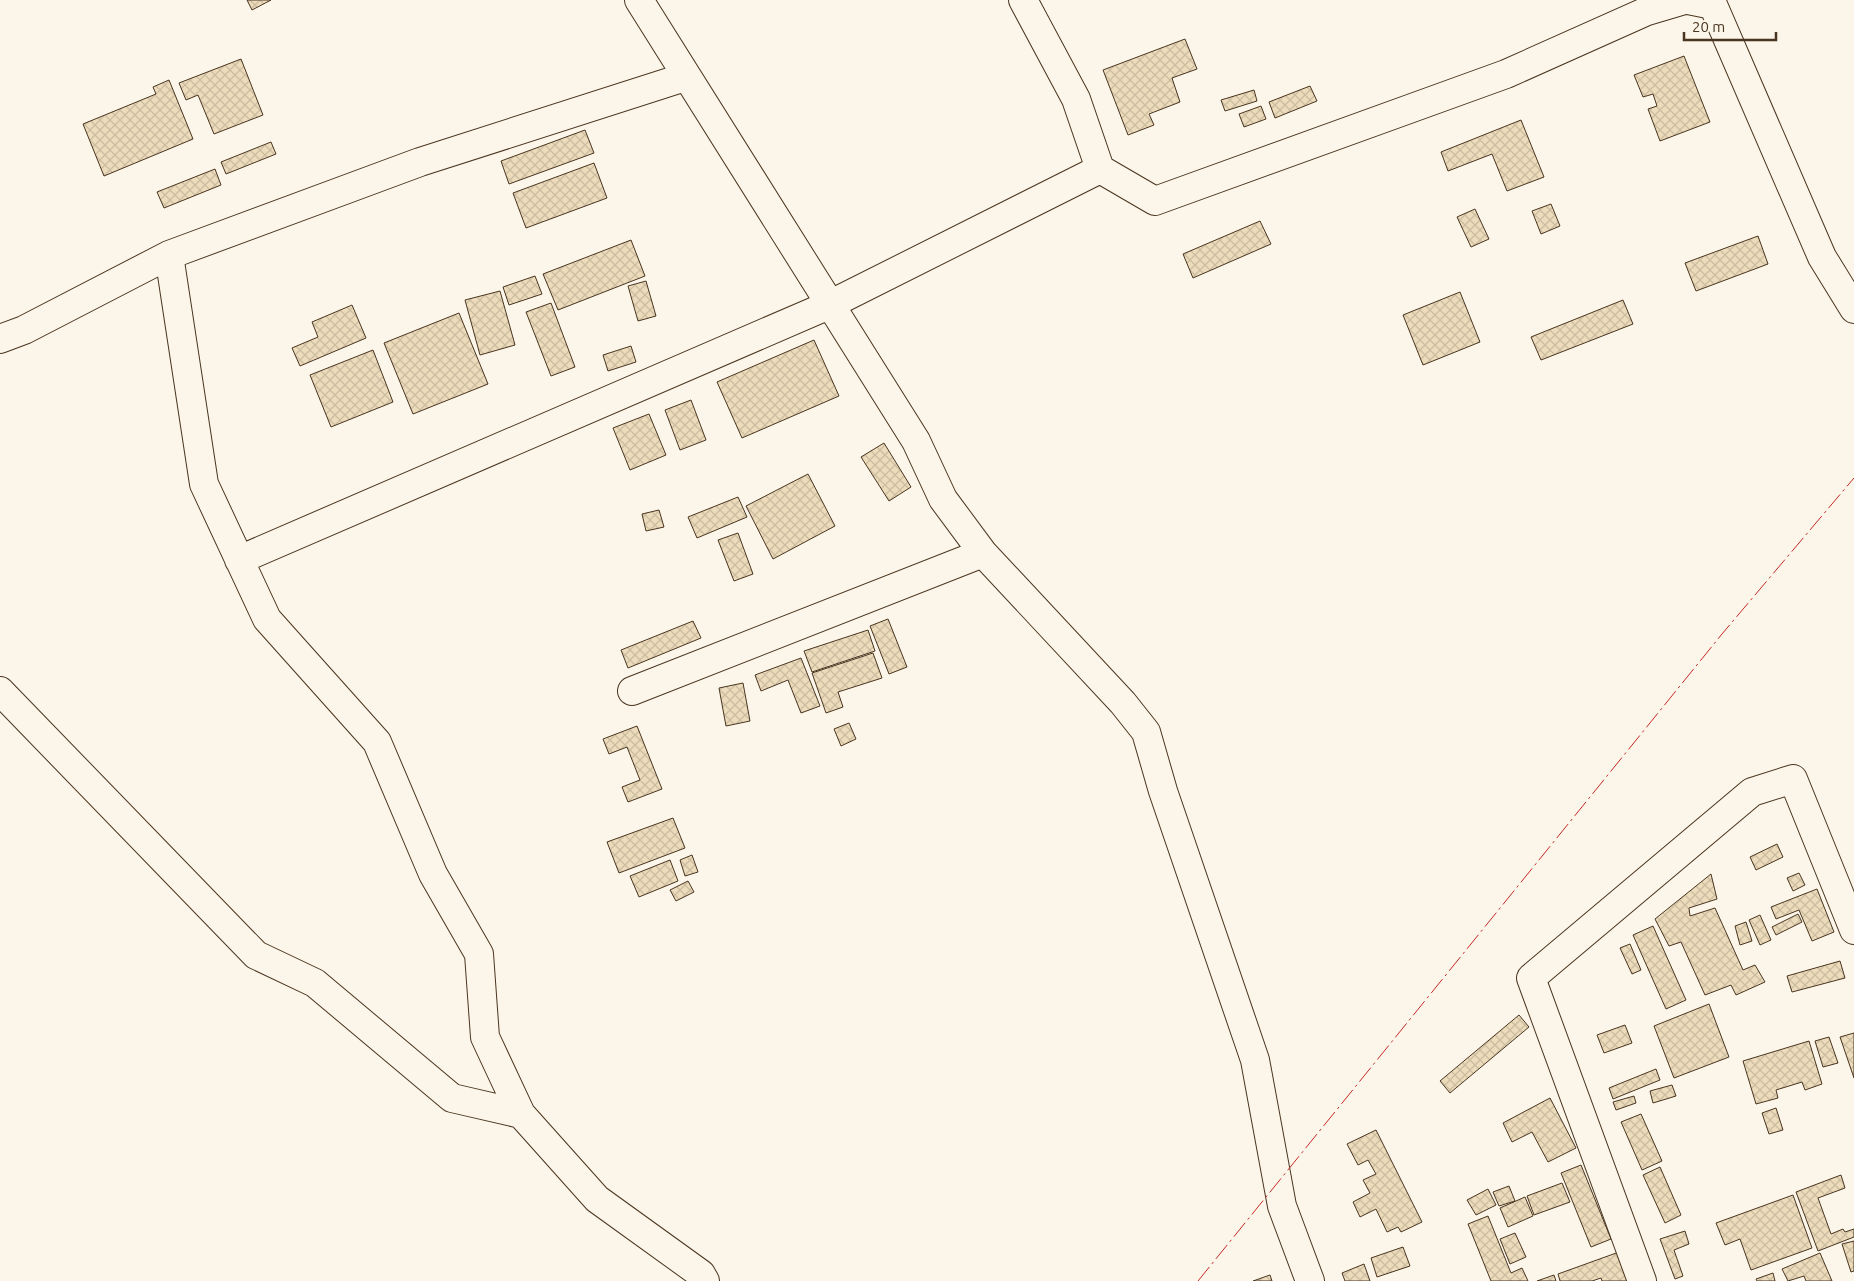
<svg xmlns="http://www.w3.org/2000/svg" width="1854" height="1281" viewBox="0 0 1854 1281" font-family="Ubuntu,sans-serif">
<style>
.building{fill:url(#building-cross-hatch);stroke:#4a3520}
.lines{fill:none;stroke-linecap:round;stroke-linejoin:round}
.minor-casing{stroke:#4a3520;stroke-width:30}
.minor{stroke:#fbf6e9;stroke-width:28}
.power{stroke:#c62828;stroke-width:1;stroke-dasharray:18 4 2.5 4;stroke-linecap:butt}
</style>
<defs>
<pattern id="building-cross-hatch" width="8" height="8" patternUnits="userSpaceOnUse" patternTransform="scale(1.25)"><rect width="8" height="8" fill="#ecdcbc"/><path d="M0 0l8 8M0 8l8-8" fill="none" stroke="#ccbda1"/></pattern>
</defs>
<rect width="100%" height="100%" fill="#fbf6e9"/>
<path class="building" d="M 247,0 L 271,0 L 252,10 Z
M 1185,39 L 1197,69 L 1172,78 L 1180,102 L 1149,114 L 1154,125 L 1128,135 L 1103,70 Z
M 1684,56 L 1710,122 L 1660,141 L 1648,109 L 1657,106 L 1653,94 L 1643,97 L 1634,75 Z
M 241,59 L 263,115 L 214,134 L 198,95 L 186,100 L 179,83 Z
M 169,80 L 193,139 L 104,176 L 83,124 L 156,94 L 153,87 Z
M 1310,86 L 1317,101 L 1275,118 L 1269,102 Z
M 1254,90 L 1257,101 L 1225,111 L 1221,100 Z
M 1261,106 L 1266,119 L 1244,127 L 1239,114 Z
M 1521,120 L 1544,177 L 1507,191 L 1492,154 L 1448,171 L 1441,152 Z
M 585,130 L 594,153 L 509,184 L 501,161 Z
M 271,142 L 276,154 L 226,174 L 221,162 Z
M 594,163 L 607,198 L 526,228 L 513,193 Z
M 215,169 L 221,185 L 164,208 L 157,192 Z
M 1551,204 L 1560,226 L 1541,234 L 1532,211 Z
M 1475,209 L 1489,239 L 1471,247 L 1457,217 Z
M 1260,221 L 1271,244 L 1193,278 L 1183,254 Z
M 1758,236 L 1768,264 L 1696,291 L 1685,263 Z
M 631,240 L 645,276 L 558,310 L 543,274 Z
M 535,276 L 542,294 L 509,305 L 503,287 Z
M 646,281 L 656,316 L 638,321 L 628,286 Z
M 500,291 L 515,345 L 480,355 L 465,300 Z
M 1460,292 L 1480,342 L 1423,365 L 1403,315 Z
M 1623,300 L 1633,324 L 1541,360 L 1531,337 Z
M 551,303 L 575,367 L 551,376 L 526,312 Z
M 352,305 L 366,338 L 300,366 L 292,348 L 318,337 L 312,322 Z
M 459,313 L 488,384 L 413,414 L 384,343 Z
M 814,340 L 839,396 L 742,438 L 717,382 Z
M 631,346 L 636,362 L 608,371 L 603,355 Z
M 373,350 L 393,402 L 331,427 L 310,375 Z
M 691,400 L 706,440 L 680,450 L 665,410 Z
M 649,414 L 666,455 L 630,470 L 613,428 Z
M 884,443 L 911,487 L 889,501 L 861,457 Z
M 808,474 L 835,526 L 773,559 L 746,506 Z
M 738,497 L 747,517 L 697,538 L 688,517 Z
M 659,510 L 664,527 L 646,531 L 642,514 Z
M 738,533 L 753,574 L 734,581 L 718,540 Z
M 888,619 L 907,667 L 889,674 L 870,626 Z
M 693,621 L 701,638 L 628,668 L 621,650 Z
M 868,630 L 875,651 L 812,672 L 804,651 Z
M 873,653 L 882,678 L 838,692 L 843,707 L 826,713 L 812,673 Z
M 801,658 L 820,706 L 801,713 L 788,680 L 761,691 L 755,675 Z
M 743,683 L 750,721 L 726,726 L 719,688 Z
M 849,723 L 856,739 L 841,746 L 834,729 Z
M 637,726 L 662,789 L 628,802 L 622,787 L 640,780 L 627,747 L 609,754 L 603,739 Z
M 673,818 L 685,848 L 619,873 L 607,842 Z
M 1777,844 L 1783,857 L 1756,870 L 1750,857 Z
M 692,855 L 698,872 L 685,876 L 680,860 Z
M 670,860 L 678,881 L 639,897 L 630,876 Z
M 1799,873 L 1805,885 L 1793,891 L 1787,878 Z
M 1711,874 L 1717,899 L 1689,908 L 1690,916 L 1715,908 L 1743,970 L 1755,965 L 1765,982 L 1736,995 L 1731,985 L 1705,995 L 1681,942 L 1669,946 L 1655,919 Z
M 688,881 L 694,892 L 676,901 L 670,890 Z
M 1817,889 L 1834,932 L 1812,941 L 1799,910 L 1776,919 L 1771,907 Z
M 1798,914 L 1802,922 L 1776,935 L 1772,927 Z
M 1760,915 L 1771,940 L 1760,945 L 1749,920 Z
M 1746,922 L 1752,941 L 1740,945 L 1735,926 Z
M 1653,926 L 1686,1000 L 1666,1009 L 1633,935 Z
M 1630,944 L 1641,970 L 1632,974 L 1620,948 Z
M 1840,961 L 1845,978 L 1792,992 L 1787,976 Z
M 1709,1004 L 1729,1057 L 1674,1078 L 1654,1026 Z
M 1519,1015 L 1529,1027 L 1450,1093 L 1440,1081 Z
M 1625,1025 L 1632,1043 L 1604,1053 L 1597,1035 Z
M 1854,1033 L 1854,1078 L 1840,1037 Z
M 1829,1037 L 1838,1063 L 1823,1067 L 1815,1041 Z
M 1809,1041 L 1822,1084 L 1805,1090 L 1802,1082 L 1776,1090 L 1778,1098 L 1756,1104 L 1743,1061 Z
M 1656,1069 L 1660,1080 L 1613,1099 L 1609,1088 Z
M 1672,1085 L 1676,1096 L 1653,1103 L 1650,1091 Z
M 1634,1096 L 1636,1103 L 1616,1110 L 1613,1102 Z
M 1550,1098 L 1576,1148 L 1548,1162 L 1532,1132 L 1512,1142 L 1503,1123 Z
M 1776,1108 L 1783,1130 L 1769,1134 L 1762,1113 Z
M 1641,1114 L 1662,1161 L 1642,1170 L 1621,1122 Z
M 1376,1130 L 1422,1222 L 1401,1232 L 1398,1227 L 1387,1232 L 1376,1209 L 1360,1217 L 1353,1202 L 1370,1193 L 1363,1180 L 1376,1174 L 1368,1160 L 1358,1165 L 1347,1144 Z
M 1581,1165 L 1611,1239 L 1591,1247 L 1561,1173 Z
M 1660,1167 L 1681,1215 L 1665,1223 L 1643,1175 Z
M 1841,1175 L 1845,1188 L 1818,1198 L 1831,1234 L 1843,1229 L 1845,1232 L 1854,1229 L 1854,1237 L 1818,1251 L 1796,1192 Z
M 1562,1183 L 1570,1202 L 1534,1215 L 1527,1196 Z
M 1509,1186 L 1515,1201 L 1499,1206 L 1493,1192 Z
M 1488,1189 L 1496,1205 L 1476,1215 L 1467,1200 Z
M 1793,1195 L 1812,1248 L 1751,1270 L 1740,1239 L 1725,1245 L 1716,1223 Z
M 1525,1197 L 1533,1216 L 1508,1227 L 1500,1208 Z
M 1488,1216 L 1511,1273 L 1522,1268 L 1528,1281 L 1491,1281 L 1468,1224 Z
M 1685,1231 L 1689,1244 L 1674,1250 L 1683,1276 L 1675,1279 L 1660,1239 Z
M 1515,1233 L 1526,1257 L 1510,1264 L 1500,1239 Z
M 1854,1241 L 1854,1271 L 1851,1272 L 1842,1244 Z
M 1403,1247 L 1410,1266 L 1377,1277 L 1371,1258 Z
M 1619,1252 L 1629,1281 L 1602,1281 L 1601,1278 L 1592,1281 L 1560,1281 L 1558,1274 Z
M 1820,1253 L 1832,1281 L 1806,1281 L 1804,1276 L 1788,1281 L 1782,1269 Z
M 1364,1264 L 1370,1281 L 1345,1281 L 1342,1273 Z
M 1773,1273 L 1775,1281 L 1757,1281 L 1756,1279 Z
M 1270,1275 L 1272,1281 L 1253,1281 Z
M 1554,1275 L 1556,1281 L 1537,1281 Z"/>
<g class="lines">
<defs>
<path id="minor" d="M 639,0 L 916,441 L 943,499 L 983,553 L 1123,703 L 1146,732 L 1163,791 L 1255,1060 L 1282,1206 L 1310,1281
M 1023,0 L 1076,99 L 1100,169 L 1155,201 L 1506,74 L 1647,11 L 1684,0
M 1688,0 L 1713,5 L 1822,257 L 1854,309
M 169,255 L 204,484 L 267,619 L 377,742 L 433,874 L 479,954 L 485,1037 L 521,1114
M 0,339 L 24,330 L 169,255 L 420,162 L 685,77
M 239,560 L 829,305 L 1100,169
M 0,691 L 256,955 L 315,983 L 452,1098 L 521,1114 L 597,1199 L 701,1274 L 705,1281
M 632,691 L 983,553
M 1642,1281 L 1531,978 L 1752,792 L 1793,779 L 1854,930"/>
</defs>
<use href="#minor" class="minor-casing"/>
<use href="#minor" class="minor"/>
<path class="power" d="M 1198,1281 L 1722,634 L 1854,478"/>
</g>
<path d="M1684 32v8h92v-8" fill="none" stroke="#4a3520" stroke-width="2.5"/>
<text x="1692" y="32" font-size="15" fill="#4a3520" stroke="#fbf6e9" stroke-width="4" paint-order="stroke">20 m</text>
</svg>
